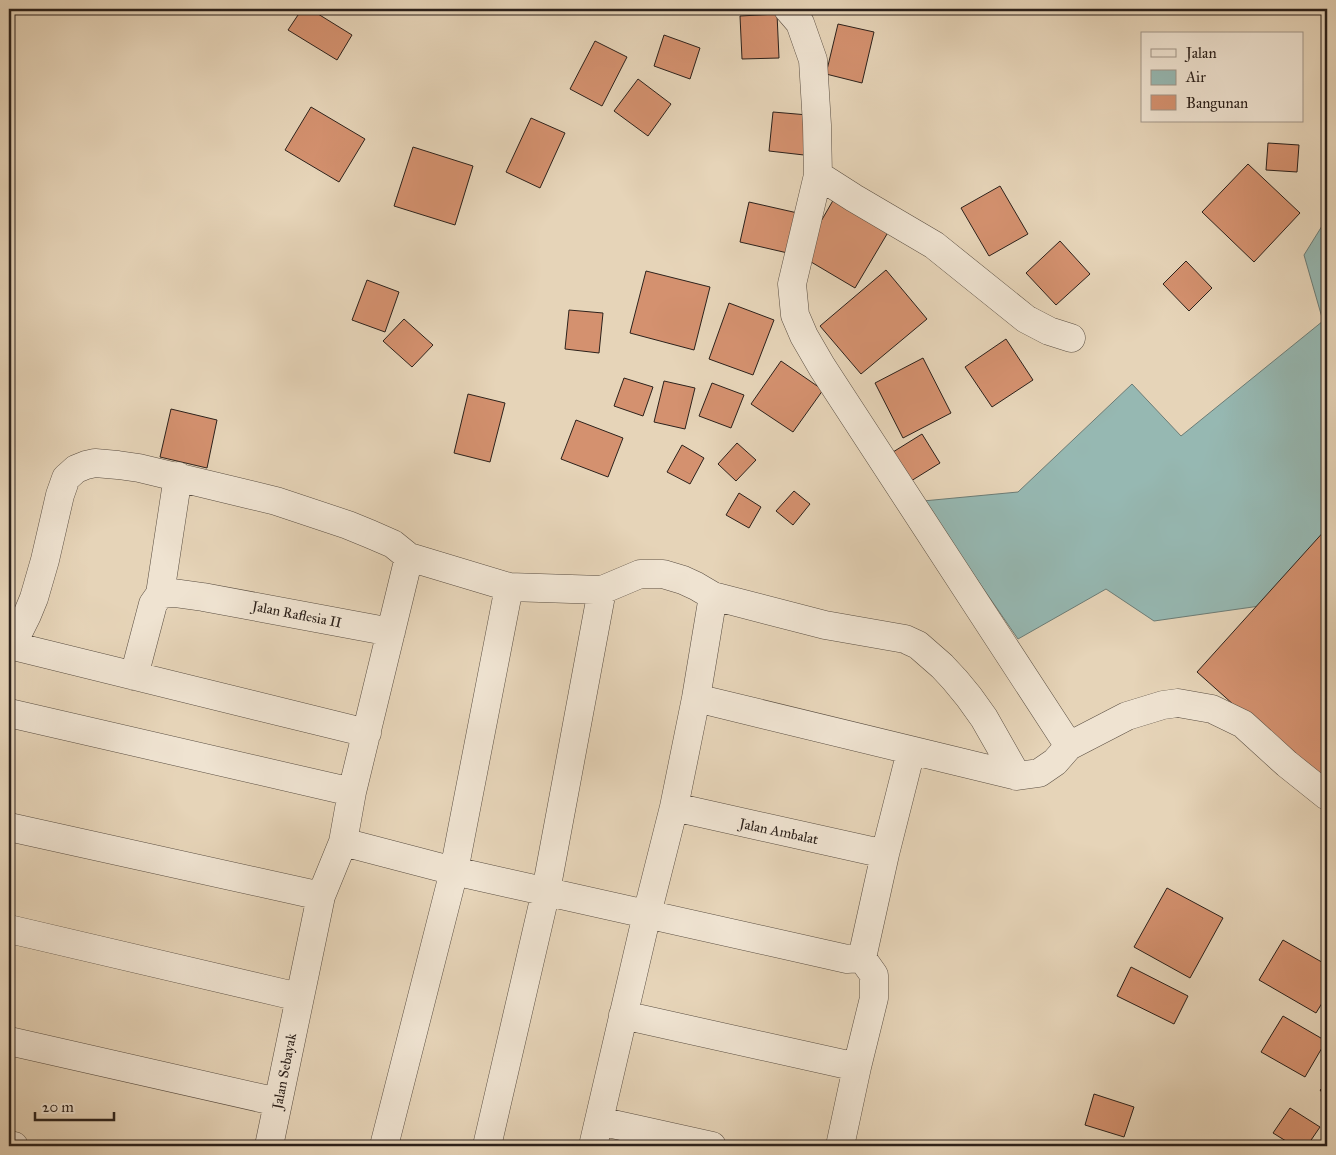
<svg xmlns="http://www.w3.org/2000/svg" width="1336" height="1155" viewBox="0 0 1336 1155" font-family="'IM FELL Great Primer',serif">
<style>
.water{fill:#96b8b2;stroke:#6c7c76}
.building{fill:#d4916f;stroke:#2c211b}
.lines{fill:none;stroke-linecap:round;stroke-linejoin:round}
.minor-casing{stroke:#5a4e42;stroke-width:29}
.minor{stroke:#efe3d1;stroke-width:28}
.labels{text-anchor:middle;stroke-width:5;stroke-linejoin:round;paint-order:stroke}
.street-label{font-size:14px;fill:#2c211b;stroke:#efe3d1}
</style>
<rect width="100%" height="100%" fill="#e6d4b8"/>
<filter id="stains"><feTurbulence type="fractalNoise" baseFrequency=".004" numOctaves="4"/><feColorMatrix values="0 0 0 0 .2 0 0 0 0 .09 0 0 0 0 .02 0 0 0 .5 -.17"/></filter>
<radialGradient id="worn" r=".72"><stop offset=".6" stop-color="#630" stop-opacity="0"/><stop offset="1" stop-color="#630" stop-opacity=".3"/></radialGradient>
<path class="water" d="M 1327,218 L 1327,570 L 1281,603 L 1154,621 L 1106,589 L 1018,639 L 923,501 L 1018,492 L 1132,384 L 1181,436 L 1323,321 L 1304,255 Z"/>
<path class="building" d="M 302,9 L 310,9 L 352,35 L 337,60 L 288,30 Z
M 777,14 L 779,58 L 742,59 L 740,16 Z
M 838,24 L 874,32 L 862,83 L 826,74 Z
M 664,35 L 700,48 L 690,79 L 654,66 Z
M 595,41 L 627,57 L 602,106 L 570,89 Z
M 638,79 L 671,104 L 648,136 L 614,111 Z
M 311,107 L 365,139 L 339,182 L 285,150 Z
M 773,112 L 808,115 L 804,155 L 769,151 Z
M 531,118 L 565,133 L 540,188 L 506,172 Z
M 1268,143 L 1299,145 L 1297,172 L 1266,170 Z
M 413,147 L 473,166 L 455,225 L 394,206 Z
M 1248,164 L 1300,213 L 1254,262 L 1202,212 Z
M 1000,186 L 1028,234 L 989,256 L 961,208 Z
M 835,197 L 890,229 L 855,288 L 801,256 Z
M 749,202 L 802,214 L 792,254 L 740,242 Z
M 1060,241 L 1090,274 L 1056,305 L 1026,273 Z
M 1186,261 L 1212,288 L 1189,311 L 1163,284 Z
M 886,270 L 927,319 L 861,374 L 820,326 Z
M 646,271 L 710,287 L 694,350 L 630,333 Z
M 367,280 L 399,292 L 385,332 L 352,320 Z
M 729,303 L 774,320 L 753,375 L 709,359 Z
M 569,310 L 603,313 L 599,353 L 565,349 Z
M 404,319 L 433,345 L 412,367 L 383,341 Z
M 1006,339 L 1033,380 L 992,407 L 965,367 Z
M 923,358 L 951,413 L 903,438 L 875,383 Z
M 781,361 L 823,390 L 793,432 L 751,404 Z
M 624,378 L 653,387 L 643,416 L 614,406 Z
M 664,381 L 695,388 L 685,429 L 654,422 Z
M 712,383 L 744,395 L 731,428 L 699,416 Z
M 468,394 L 505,403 L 490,462 L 454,453 Z
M 171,409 L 217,420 L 207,468 L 160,457 Z
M 576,420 L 623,438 L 608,477 L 561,459 Z
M 922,434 L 940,463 L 911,481 L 893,452 Z
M 737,443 L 756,460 L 736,481 L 718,464 Z
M 682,445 L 704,458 L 690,484 L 667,472 Z
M 794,491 L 810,504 L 793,525 L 776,511 Z
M 739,493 L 761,507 L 749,528 L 726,515 Z
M 1327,528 L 1327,788 L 1197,672 Z
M 1167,888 L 1223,918 L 1190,978 L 1134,947 Z
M 1283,940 L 1327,965 L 1327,995 L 1316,1013 L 1259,980 Z
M 1131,967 L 1188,996 L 1174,1024 L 1117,996 Z
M 1283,1016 L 1326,1041 L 1305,1077 L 1261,1052 Z
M 1327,1084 L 1327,1099 L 1320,1090 Z
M 1094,1094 L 1134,1107 L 1124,1137 L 1085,1125 Z
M 1290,1108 L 1320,1127 L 1307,1146 L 1294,1146 L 1273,1133 Z"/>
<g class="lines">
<defs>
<path id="minor" d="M 788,9 L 800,23 L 813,60 L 817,125 L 818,175 L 792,284 L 795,315 L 804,336 L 822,367 L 1069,746
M 818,175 L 854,198 L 934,245 L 1026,319 L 1049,331 L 1071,338
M 160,594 L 174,593 L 203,597 L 391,632
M 9,642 L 18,633 L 27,615 L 34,598 L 45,560 L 60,495 L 66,478 L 76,469 L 86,465 L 95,463 L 118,465 L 139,468 L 276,501 L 348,525 L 370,534 L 393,544 L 409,557 L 509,587 L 602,590 L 640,574 L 663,574 L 683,580 L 696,586 L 713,596 L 825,625 L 905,639 L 918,645 L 942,666 L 955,680 L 969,697 L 984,718 L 1017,776 L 1039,773 L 1055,762 L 1069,746 L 1127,716 L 1163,705 L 1178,703 L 1212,709 L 1243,724 L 1287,764 L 1327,796
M 9,645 L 367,733
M 134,676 L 153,604 L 160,594 L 178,476
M 696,698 L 1017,776
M 9,713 L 352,792 L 343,842 L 321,896 L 269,1146
M 352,792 L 409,557
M 674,807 L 885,854
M 9,827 L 321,896
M 343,842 L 454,871 L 847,959 L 862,958
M 9,929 L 299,997
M 623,1015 L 857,1067
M 9,1041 L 278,1102
M 599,1121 L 712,1146
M 9,1145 L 14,1146
M 384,1146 L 454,871 L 509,587
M 487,1146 L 546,891 L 602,590
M 593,1146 L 647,914 L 674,807 L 696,698 L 713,596
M 840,1146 L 857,1067 L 874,998 L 874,975 L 862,958 L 885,854 L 911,751"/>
</defs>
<use href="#minor" class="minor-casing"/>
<use href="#minor" class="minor"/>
</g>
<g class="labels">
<g class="street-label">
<text transform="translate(297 614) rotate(11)" y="5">Jalan Raflesia II</text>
<text transform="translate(779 831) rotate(12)" y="5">Jalan Ambalat</text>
<text transform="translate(284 1071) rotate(-79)" y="5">Jalan Sebayak</text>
</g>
</g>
<rect width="1336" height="1155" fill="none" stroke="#e6d4b8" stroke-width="30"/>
<rect x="10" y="10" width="1316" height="1135" fill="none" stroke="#2c211b" stroke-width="2.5"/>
<rect x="15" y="15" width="1306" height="1125" fill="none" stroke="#2c211b"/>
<rect x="1141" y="32" width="162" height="90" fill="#efe3d1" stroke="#a19588"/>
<rect x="1151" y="49" width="25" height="8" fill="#efe3d1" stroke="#a19588"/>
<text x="1186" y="58" font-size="15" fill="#2c211b">Jalan</text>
<rect x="1151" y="70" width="25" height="15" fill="#96b8b2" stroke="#a19588"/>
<text x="1186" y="82" font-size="15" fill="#2c211b">Air</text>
<rect x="1151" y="95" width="25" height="15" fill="#d4916f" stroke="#a19588"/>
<text x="1186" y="108" font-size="15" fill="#2c211b">Bangunan</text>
<path d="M35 1112v8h79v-8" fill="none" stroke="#2c211b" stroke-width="2.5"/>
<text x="42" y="1112" font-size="15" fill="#2c211b" stroke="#efe3d1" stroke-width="4" paint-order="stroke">20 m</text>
<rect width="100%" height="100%" filter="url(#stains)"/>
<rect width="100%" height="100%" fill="url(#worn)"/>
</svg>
